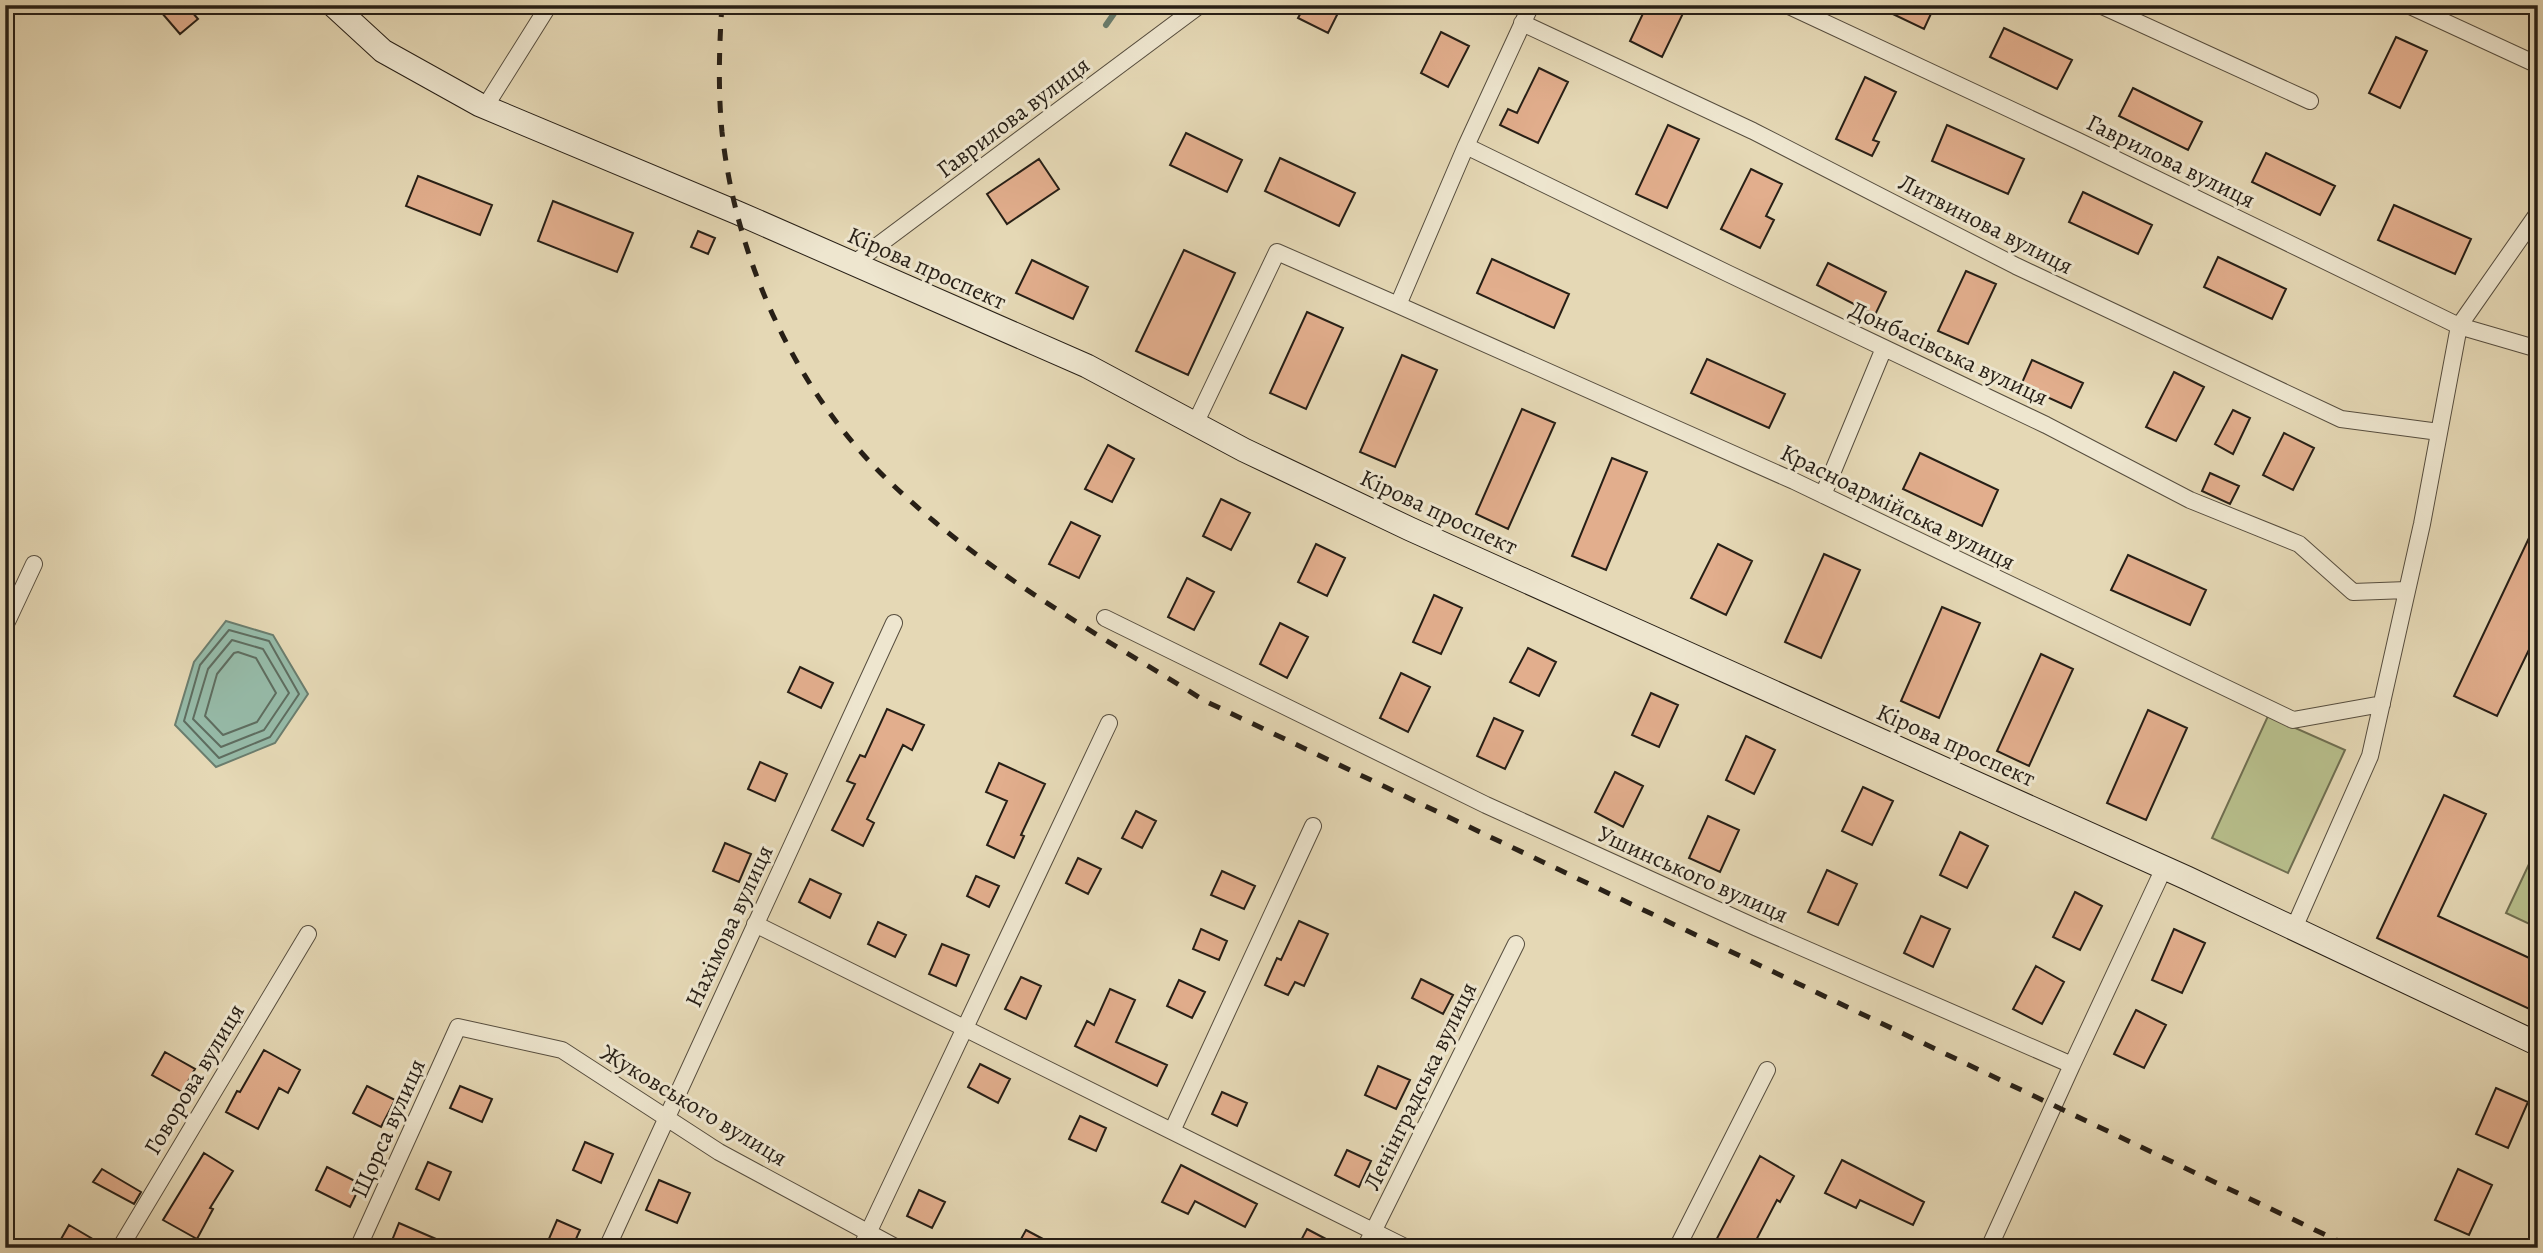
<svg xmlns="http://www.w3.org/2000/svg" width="2543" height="1253" viewBox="0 0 2543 1253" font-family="Alegreya,serif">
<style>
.green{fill:#b7be8b;stroke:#6f6e50;stroke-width:2}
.water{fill:#96bba9;stroke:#6a7d6e;stroke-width:2}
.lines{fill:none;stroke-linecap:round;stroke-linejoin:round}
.shore{stroke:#5e6d60;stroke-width:2}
.stream{stroke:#6a7d6e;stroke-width:6}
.building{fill:#e2ae8d;stroke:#271f16;stroke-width:2}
.street-casing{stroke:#564d3e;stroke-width:18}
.secondary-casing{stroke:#271f16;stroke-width:25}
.street{stroke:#eee6cf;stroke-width:16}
.secondary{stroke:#eee6cf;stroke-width:23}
.rail{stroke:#271f16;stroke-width:5;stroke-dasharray:12 12;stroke-linecap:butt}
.labels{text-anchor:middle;stroke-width:6;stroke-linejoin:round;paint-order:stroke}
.street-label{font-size:24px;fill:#271f16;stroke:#eee6cf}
</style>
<rect width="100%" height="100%" fill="#e5d8b5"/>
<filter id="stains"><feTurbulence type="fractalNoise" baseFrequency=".00286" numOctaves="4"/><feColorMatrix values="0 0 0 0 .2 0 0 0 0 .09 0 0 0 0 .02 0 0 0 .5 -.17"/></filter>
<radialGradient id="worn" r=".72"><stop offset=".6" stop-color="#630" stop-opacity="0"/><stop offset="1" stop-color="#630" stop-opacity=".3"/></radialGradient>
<path class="green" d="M 2268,716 L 2345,750 L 2288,873 L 2212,838 Z
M 2538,845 L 2538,928 L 2506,913 Z"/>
<path class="water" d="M 226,621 L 273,635 L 308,694 L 275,743 L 216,767 L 175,725 L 194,662 Z"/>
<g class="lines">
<path class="shore" d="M 229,630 L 269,641 L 299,694 L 270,737 L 219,758 L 184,721 L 200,665 Z
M 232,640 L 263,649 L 289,693 L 264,730 L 221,747 L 193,719 L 208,669 Z
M 238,652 L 256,658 L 276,693 L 257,722 L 223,735 L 205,716 L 217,674 L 234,653 Z"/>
<path class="stream" d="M 1106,25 L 1120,5"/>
</g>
<path class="building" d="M 155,5 L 186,5 L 198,19 L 180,34 Z
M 1305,5 L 1342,5 L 1328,33 L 1298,18 Z
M 1647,5 L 1687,5 L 1662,57 L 1630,41 Z
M 1874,5 L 1935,5 L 1924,29 Z
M 2004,28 L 2072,60 L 2057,89 L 1990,57 Z
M 1441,32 L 1469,46 L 1448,87 L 1421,73 Z
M 2396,37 L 2427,51 L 2400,108 L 2369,93 Z
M 1539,68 L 1568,82 L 1538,143 L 1500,125 L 1508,109 L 1517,113 Z
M 1865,77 L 1896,92 L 1873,140 L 1879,142 L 1872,156 L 1836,139 Z
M 2133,88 L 2202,122 L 2188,150 L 2119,116 Z
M 1668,125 L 1699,139 L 1667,208 L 1636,194 Z
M 1947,125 L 2024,159 L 2008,194 L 1932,161 Z
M 1186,133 L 1242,160 L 1227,192 L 1170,165 Z
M 2266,153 L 2335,186 L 2320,215 L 2252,182 Z
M 1280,158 L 1355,193 L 1339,226 L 1265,191 Z
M 1039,159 L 1059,189 L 1007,224 L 987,194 Z
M 1751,169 L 1782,184 L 1766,216 L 1774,220 L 1760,248 L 1721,229 Z
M 418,176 L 492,205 L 480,235 L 406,206 Z
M 2083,192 L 2152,225 L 2138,254 L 2069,222 Z
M 553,201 L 633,233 L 617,272 L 538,241 Z
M 2394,205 L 2471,239 L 2455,274 L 2378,240 Z
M 698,231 L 715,238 L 708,254 L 691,247 Z
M 1184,250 L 1235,273 L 1188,375 L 1136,351 Z
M 2218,257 L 2286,289 L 2272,319 L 2204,287 Z
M 1492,259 L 1569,294 L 1554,328 L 1477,293 Z
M 1032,260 L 1088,287 L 1073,319 L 1016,293 Z
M 1828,263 L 1886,292 L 1875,315 L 1817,285 Z
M 1966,271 L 1996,284 L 1968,344 L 1938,331 Z
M 1307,312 L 1343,328 L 1306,409 L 1270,393 Z
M 1402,355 L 1437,370 L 1395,467 L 1360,452 Z
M 1707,359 L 1785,394 L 1769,428 L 1691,393 Z
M 2032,360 L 2083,383 L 2071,408 L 2021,385 Z
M 2174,372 L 2204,387 L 2176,441 L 2146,427 Z
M 1522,409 L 1555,423 L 1508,529 L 1476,514 Z
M 2233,410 L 2250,418 L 2233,454 L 2215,444 Z
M 2284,433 L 2314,448 L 2293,490 L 2263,475 Z
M 1108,445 L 1134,459 L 1112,502 L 1085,489 Z
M 1920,453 L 1998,490 L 1982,526 L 1903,489 Z
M 1612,458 L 1647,472 L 1606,570 L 1572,556 Z
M 2210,473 L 2239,486 L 2230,504 L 2202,491 Z
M 1221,499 L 1250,513 L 1231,550 L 1203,536 Z
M 2538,519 L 2538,631 L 2497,716 L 2454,696 Z
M 1071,522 L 1100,536 L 1079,578 L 1049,564 Z
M 1316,544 L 1345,558 L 1327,596 L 1298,582 Z
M 1718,544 L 1752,561 L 1726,615 L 1691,598 Z
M 1824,554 L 1860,570 L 1821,658 L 1785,642 Z
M 2128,555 L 2206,590 L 2190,625 L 2111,590 Z
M 1187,578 L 1214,592 L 1194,630 L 1168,617 Z
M 1434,595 L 1462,608 L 1441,654 L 1413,642 Z
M 1942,607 L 1980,623 L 1939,718 L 1901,701 Z
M 1280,623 L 1308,637 L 1287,678 L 1260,664 Z
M 1528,648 L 1556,662 L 1539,696 L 1510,682 Z
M 2041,654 L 2073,669 L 2029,766 L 1997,751 Z
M 800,667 L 833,683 L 821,708 L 788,692 Z
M 1401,673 L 1430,687 L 1408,732 L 1380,718 Z
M 1651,693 L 1678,705 L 1659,747 L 1632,735 Z
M 887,709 L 924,725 L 912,750 L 903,745 L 867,819 L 874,823 L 863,846 L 832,830 L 855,784 L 847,781 L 860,755 L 865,757 Z
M 2148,710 L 2187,728 L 2146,820 L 2107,803 Z
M 1494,718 L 1523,731 L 1505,769 L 1477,756 Z
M 1746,736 L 1775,750 L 1754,794 L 1726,780 Z
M 760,762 L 787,774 L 775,801 L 748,789 Z
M 999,763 L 1045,784 L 1021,835 L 1024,836 L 1014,858 L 987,845 L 1007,801 L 986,792 Z
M 1615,772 L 1643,786 L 1623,827 L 1595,812 Z
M 1863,787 L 1893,801 L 1872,845 L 1842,831 Z
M 2444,795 L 2486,814 L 2438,916 L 2538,962 L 2538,1013 L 2377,938 Z
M 1136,811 L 1156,821 L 1142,848 L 1122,838 Z
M 1708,816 L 1739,830 L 1720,872 L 1689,858 Z
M 1960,832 L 1988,846 L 1967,888 L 1940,875 Z
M 725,843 L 751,854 L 739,882 L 713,871 Z
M 1078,858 L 1101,869 L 1088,894 L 1066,883 Z
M 1827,870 L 1857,884 L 1838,925 L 1808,912 Z
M 1222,871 L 1255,886 L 1244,909 L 1211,895 Z
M 976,876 L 999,886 L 989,907 L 967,896 Z
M 810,879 L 841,894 L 830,918 L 799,902 Z
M 2075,892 L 2102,906 L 2080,950 L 2053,937 Z
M 1921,916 L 1950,929 L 1933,967 L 1904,953 Z
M 1299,921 L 1328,934 L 1304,986 L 1295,982 L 1288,995 L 1265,985 L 1277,958 L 1281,960 Z
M 878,922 L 906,935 L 895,957 L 868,944 Z
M 1201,929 L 1227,941 L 1219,960 L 1193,949 Z
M 2174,929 L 2205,943 L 2182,993 L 2152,980 Z
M 942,944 L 969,955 L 956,986 L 929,974 Z
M 2036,966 L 2064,982 L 2042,1024 L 2013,1009 Z
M 1021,977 L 1041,986 L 1026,1019 L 1005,1009 Z
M 1421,979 L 1453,995 L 1443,1014 L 1412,998 Z
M 1179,980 L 1205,992 L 1192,1018 L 1167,1006 Z
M 1110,989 L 1135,1000 L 1116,1042 L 1167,1065 L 1157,1086 L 1075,1046 L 1087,1021 L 1094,1025 Z
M 2136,1010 L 2166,1025 L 2144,1068 L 2114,1054 Z
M 264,1050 L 300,1070 L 288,1093 L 279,1088 L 258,1129 L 226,1112 L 237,1091 L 240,1092 Z
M 165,1052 L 195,1069 L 182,1092 L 152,1075 Z
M 980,1064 L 1010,1079 L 998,1103 L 968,1087 Z
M 1378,1066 L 1410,1080 L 1396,1109 L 1365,1095 Z
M 367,1086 L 395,1100 L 381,1127 L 353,1113 Z
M 460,1086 L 492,1099 L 482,1122 L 450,1108 Z
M 2496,1088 L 2528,1102 L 2508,1148 L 2476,1134 Z
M 1222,1092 L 1247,1103 L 1237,1126 L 1212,1114 Z
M 1080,1116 L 1106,1128 L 1096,1151 L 1069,1139 Z
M 585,1142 L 613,1154 L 601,1183 L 573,1170 Z
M 1347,1150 L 1371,1161 L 1359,1187 L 1335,1175 Z
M 204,1153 L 233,1171 L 210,1208 L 213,1209 L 197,1239 L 163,1220 Z
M 1760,1156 L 1794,1176 L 1780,1202 L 1777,1200 L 1752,1248 L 1712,1248 Z
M 1842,1160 L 1924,1202 L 1913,1225 L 1860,1200 L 1856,1208 L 1825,1193 Z
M 428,1162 L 451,1172 L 439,1200 L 416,1189 Z
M 1181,1165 L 1257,1204 L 1245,1227 L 1195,1201 L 1188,1214 L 1162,1202 Z
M 327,1167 L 361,1184 L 350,1207 L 316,1190 Z
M 102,1169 L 141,1192 L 134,1204 L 93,1182 Z
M 2458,1169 L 2492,1185 L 2469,1235 L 2435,1220 Z
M 659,1180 L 690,1193 L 677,1223 L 646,1210 Z
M 919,1190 L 945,1202 L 932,1228 L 907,1216 Z
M 557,1220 L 580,1230 L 572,1248 L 545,1248 Z
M 399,1223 L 457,1248 L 389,1248 Z
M 69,1225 L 108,1248 L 56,1248 Z
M 1307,1229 L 1343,1248 L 1297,1248 Z
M 1026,1230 L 1060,1248 L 1016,1248 Z"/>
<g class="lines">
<defs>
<path id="street" d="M 1787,5 L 2078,141 L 2459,326 L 2538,349
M 2100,5 L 2310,101
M 2408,5 L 2538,65
M 1522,23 L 1753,131 L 2016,266 L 2341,419 L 2439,432
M 485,107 L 549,5
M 1466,146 L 1729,274 L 2046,425 L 2190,500 L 2299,544 L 2353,592 L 2407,590
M 853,264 L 1200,5
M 1398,305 L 1794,481 L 2293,720 L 2382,704
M 1195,424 L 1277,252 L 1398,305 L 1466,146 L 1531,5
M 1823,495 L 1884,348
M 1105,618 L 1486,805 L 1755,927 L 2072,1065 L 2164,868
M 5,626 L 34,564
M 755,924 L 1407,1248
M 2294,928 L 2370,756 L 2422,524 L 2459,326 L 2538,213
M 1172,1131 L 1313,826
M 120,1248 L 308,934
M 358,1248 L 458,1027 L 562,1050 L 719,1152 L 897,1248
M 607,1248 L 894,623
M 861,1248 L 1109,723
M 1365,1248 L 1516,944
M 1677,1248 L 1767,1070
M 1989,1248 L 2072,1065"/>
<path id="secondary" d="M 333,5 L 383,51 L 480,105 L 738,213 L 1087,366 L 1244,450 L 1410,529 L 2187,878 L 2538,1044"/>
</defs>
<use href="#street" class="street-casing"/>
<use href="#secondary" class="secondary-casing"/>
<use href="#street" class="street"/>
<use href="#secondary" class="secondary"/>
<path class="rail" d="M 722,5 C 719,48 718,90 722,132 C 736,261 797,395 892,484 C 984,572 1098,634 1205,701 L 2353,1248"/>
</g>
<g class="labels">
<g class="street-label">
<text transform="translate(1013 117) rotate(-37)" y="8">Гаврилова вулиця</text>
<text transform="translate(2171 161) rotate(26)" y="8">Гаврилова вулиця</text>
<text transform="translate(1986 224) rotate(27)" y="8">Литвинова вулиця</text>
<text transform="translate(927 268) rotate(24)" y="8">Кірова проспект</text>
<text transform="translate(1949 353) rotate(25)" y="8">Донбасівська вулиця</text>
<text transform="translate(1898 507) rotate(26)" y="8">Красноармійська вулиця</text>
<text transform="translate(1439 512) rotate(25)" y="8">Кірова проспект</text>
<text transform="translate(1956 745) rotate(24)" y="8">Кірова проспект</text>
<text transform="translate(1693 874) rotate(24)" y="8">Ушинського вулиця</text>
<text transform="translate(729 926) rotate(-65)" y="8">Нахімова вулиця</text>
<text transform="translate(194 1079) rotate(-59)" y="8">Говорова вулиця</text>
<text transform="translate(1420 1086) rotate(-64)" y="8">Ленінградська вулиця</text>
<text transform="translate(694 1105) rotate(31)" y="8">Жуковського вулиця</text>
<text transform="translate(388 1128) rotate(-66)" y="8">Щорса вулиця</text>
</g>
</g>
<rect width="2543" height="1253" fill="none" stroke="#e5d8b5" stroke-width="28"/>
<rect x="7" y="7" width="2529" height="1239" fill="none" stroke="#271f16" stroke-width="3.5"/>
<rect x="14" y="14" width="2515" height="1225" fill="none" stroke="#271f16" stroke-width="2"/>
<rect width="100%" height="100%" filter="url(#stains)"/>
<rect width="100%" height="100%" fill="url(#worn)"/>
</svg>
